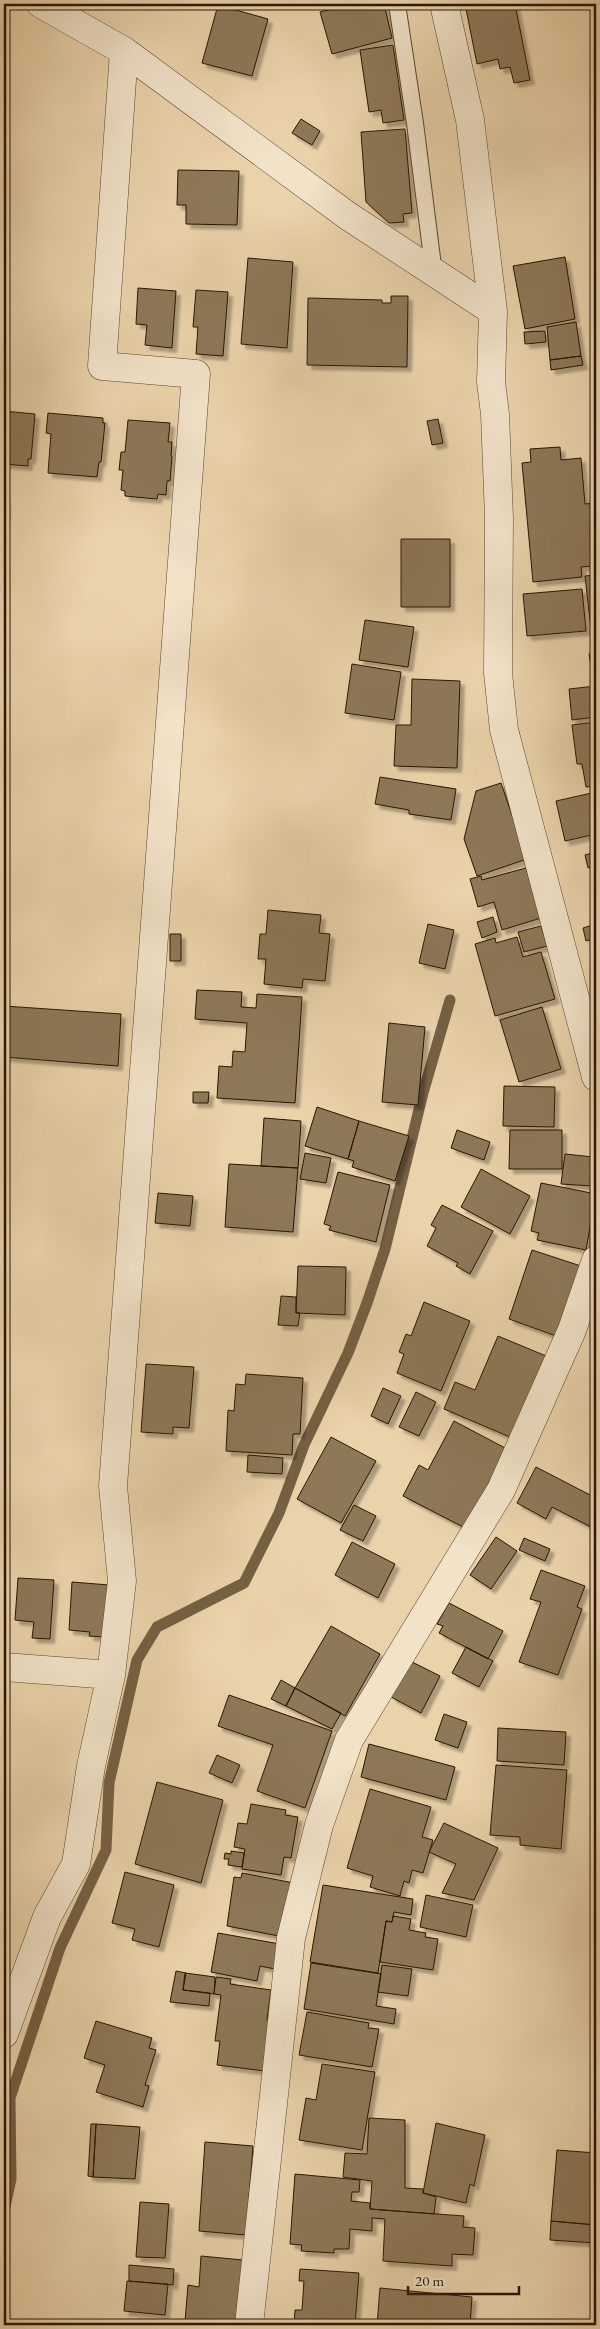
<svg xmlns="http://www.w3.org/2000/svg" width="600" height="2329" viewBox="0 0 600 2329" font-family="'EB Garamond',serif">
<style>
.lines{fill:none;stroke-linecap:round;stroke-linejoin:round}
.stream{stroke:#756043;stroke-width:11}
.building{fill:#8d7858;stroke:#291600;filter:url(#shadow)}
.service-casing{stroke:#59452a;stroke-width:18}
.minor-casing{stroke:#59452a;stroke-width:29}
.service{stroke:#f1e2c8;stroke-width:16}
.minor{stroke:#f1e2c8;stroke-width:28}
</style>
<defs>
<filter id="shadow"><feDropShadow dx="4.5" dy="4.5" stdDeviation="1" flood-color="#0004"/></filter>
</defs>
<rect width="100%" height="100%" fill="#ead2aa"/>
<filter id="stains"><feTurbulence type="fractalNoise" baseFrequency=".004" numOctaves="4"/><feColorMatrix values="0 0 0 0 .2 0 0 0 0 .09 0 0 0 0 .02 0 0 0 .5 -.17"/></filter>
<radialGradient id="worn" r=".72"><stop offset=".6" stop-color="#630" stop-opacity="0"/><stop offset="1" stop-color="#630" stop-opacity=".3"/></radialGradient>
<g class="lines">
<path class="stream" d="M 4,2211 L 11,2179 L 10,2098 L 60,1948 L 106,1850 L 109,1783 L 137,1660 L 157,1627 L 244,1583 L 279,1513 L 304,1445 L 348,1353 L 367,1303 L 385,1249 L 423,1093 L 450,1000"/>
</g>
<path class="building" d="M 352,4 L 384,4 L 392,38 L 332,54 L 320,12 Z
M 465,4 L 515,4 L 530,80 L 514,83 L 510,67 L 500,69 L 498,59 L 477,64 Z
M 218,5 L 268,19 L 252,76 L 202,63 Z
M 393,45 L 404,120 L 383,123 L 381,110 L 369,112 L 360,50 Z
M 301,119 L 320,131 L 312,145 L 292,133 Z
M 405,129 L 412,213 L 403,214 L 404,222 L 389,223 L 366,202 L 361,132 Z
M 178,170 L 239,171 L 237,225 L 186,224 L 186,205 L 177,205 Z
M 565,257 L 575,319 L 525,329 L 513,266 Z
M 248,258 L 293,262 L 287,348 L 241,344 Z
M 138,288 L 176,291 L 172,348 L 145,345 L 147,325 L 136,324 Z
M 196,290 L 228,292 L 223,356 L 196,354 L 198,327 L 193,327 Z
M 391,296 L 408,296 L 407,367 L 307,365 L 308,298 L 382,300 L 382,303 L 391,303 Z
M 576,322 L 581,356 L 550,360 L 547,327 Z
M 545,331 L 546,342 L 525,344 L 524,332 Z
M 581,356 L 583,365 L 551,370 L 550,360 Z
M 4,411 L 35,414 L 31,459 L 28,459 L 28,466 L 4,464 Z
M 48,413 L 103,418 L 103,423 L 105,423 L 101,462 L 99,462 L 97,477 L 48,473 L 51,434 L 46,433 Z
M 438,419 L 443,443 L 432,445 L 427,421 Z
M 128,420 L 170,423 L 168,442 L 172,442 L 171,456 L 172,456 L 170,481 L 167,481 L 166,495 L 158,494 L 157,499 L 125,496 L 125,491 L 121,490 L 123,470 L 119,470 L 121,452 L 125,452 Z
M 560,447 L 561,460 L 581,458 L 585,504 L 596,503 L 596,531 L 590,531 L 593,566 L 581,567 L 582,577 L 533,582 L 522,463 L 531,462 L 530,449 Z
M 4,501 L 6,501 L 5,517 L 4,517 Z
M 401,539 L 450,539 L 450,607 L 401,607 Z
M 596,575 L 596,629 L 591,630 L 585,576 Z
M 582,589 L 586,631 L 527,636 L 523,594 Z
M 365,620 L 414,627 L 408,667 L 359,660 Z
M 592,634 L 596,634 L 596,673 L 592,673 L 589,654 L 594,653 Z
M 352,664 L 401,672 L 394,720 L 345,713 Z
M 412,679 L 460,681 L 457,768 L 394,766 L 396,725 L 411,725 Z
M 596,686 L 596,717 L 572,720 L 569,689 Z
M 596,722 L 596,786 L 586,787 L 582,764 L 577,764 L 572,725 Z
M 380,777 L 456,789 L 451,820 L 409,814 L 409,810 L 375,804 Z
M 501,783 L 527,859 L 477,876 L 464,839 L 476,791 Z
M 596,792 L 596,834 L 565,841 L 556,801 Z
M 596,852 L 596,866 L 588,868 L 585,855 Z
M 526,868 L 541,918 L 502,930 L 494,902 L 478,907 L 470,879 L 481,876 L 482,880 Z
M 268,910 L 321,915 L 319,933 L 330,934 L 325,981 L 303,979 L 302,988 L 264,984 L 266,959 L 258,959 L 260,934 L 266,934 Z
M 493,917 L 497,932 L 482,938 L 477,922 Z
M 428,924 L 454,930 L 445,969 L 419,963 Z
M 596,924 L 596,938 L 586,941 L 583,928 Z
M 541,926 L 547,946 L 524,952 L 518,932 Z
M 170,934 L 181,934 L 181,961 L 170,961 Z
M 517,937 L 523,957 L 541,952 L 555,999 L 495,1016 L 475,944 L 495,938 L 496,943 Z
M 197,990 L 242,992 L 241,1007 L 256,1008 L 257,994 L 302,997 L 295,1103 L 217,1098 L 219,1066 L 232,1067 L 233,1051 L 245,1052 L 247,1023 L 195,1019 Z
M 4,1006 L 121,1014 L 118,1066 L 4,1057 Z
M 542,1007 L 561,1069 L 519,1082 L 500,1020 Z
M 389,1023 L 425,1027 L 418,1105 L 382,1102 Z
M 504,1086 L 555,1087 L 554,1127 L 503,1126 Z
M 193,1092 L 209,1092 L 208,1103 L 193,1103 Z
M 317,1107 L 359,1121 L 348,1159 L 305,1146 Z
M 264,1118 L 301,1121 L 298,1168 L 261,1166 Z
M 359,1121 L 409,1136 L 395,1181 L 352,1167 L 354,1161 L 348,1159 Z
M 457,1130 L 490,1142 L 484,1160 L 451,1148 Z
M 510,1130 L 562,1130 L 562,1169 L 509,1169 Z
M 305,1153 L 331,1158 L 326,1183 L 300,1179 Z
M 565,1154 L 594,1157 L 592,1186 L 561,1184 Z
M 229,1164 L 298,1168 L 293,1232 L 225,1227 Z
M 481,1169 L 530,1196 L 510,1234 L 461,1207 Z
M 338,1172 L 390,1185 L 376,1242 L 329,1230 L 331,1226 L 324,1224 Z
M 541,1183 L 596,1194 L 586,1250 L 537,1240 L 539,1233 L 531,1231 Z
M 158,1193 L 193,1196 L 190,1226 L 155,1223 Z
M 442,1205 L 493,1231 L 470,1274 L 456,1266 L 458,1263 L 427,1246 L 436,1228 L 431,1225 Z
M 532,1250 L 581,1266 L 559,1337 L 509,1319 Z
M 298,1266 L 346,1267 L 345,1315 L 296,1313 Z
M 281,1296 L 296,1297 L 296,1313 L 300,1313 L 298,1326 L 278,1325 Z
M 424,1302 L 470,1321 L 441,1391 L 397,1373 L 404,1354 L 399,1352 L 406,1334 L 411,1336 Z
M 498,1336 L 551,1358 L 517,1440 L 444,1409 L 455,1382 L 475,1390 Z
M 146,1364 L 194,1367 L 189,1428 L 173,1427 L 173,1434 L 141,1432 Z
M 246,1374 L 303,1378 L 300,1434 L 293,1434 L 292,1455 L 226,1451 L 228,1410 L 234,1411 L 236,1384 L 245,1385 Z
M 383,1388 L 401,1396 L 388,1424 L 371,1416 Z
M 416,1392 L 436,1402 L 419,1436 L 399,1427 Z
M 454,1421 L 507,1449 L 465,1528 L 403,1496 L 419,1465 L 428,1470 Z
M 331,1437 L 376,1461 L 341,1523 L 297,1499 Z
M 248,1455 L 283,1458 L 282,1474 L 247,1472 Z
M 536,1467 L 596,1498 L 596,1517 L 591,1527 L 552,1507 L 546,1519 L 517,1503 Z
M 354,1505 L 376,1516 L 363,1541 L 340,1530 Z
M 496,1537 L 517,1551 L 491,1589 L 470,1575 Z
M 524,1538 L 550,1549 L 545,1561 L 519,1550 Z
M 352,1542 L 395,1564 L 378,1598 L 335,1575 Z
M 541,1570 L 585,1586 L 577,1607 L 582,1609 L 558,1675 L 519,1662 L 541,1602 L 530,1599 Z
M 18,1578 L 54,1580 L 50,1639 L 32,1638 L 34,1622 L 15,1620 Z
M 72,1582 L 109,1585 L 105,1637 L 89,1636 L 90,1632 L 69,1630 Z
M 449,1603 L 503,1631 L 488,1659 L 439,1633 L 443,1626 L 437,1624 Z
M 331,1626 L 380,1654 L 345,1716 L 295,1688 Z
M 466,1647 L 493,1661 L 479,1687 L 452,1673 Z
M 410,1661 L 440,1676 L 421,1713 L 391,1697 Z
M 281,1680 L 295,1688 L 286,1706 L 271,1699 Z
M 295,1688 L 341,1713 L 332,1729 L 286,1706 Z
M 229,1695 L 332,1731 L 305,1808 L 257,1791 L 273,1745 L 218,1726 Z
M 444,1714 L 467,1722 L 458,1748 L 435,1740 Z
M 498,1728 L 566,1732 L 564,1765 L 497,1761 Z
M 369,1744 L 455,1767 L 446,1800 L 361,1777 Z
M 217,1755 L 240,1765 L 232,1783 L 209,1773 Z
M 496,1765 L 567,1770 L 561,1849 L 520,1845 L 520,1837 L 490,1835 Z
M 157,1782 L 223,1800 L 201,1883 L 135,1864 Z
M 370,1789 L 431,1807 L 422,1837 L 433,1840 L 423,1873 L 412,1870 L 409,1883 L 404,1881 L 400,1896 L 370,1887 L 373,1876 L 347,1868 Z
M 251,1804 L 286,1810 L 285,1815 L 298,1817 L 291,1858 L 284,1857 L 281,1875 L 242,1869 L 245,1849 L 234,1847 L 238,1823 L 247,1824 Z
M 444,1823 L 498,1848 L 474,1900 L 442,1893 L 456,1864 L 429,1852 Z
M 231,1851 L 244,1853 L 242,1867 L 228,1865 L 229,1859 L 224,1859 L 225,1853 L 231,1854 Z
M 125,1872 L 174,1885 L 159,1947 L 132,1940 L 135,1929 L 112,1923 Z
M 242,1873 L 294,1883 L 284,1937 L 227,1926 L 234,1877 L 241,1878 Z
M 323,1885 L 413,1899 L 411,1915 L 394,1912 L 392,1922 L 386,1921 L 378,1973 L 310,1962 Z
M 426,1895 L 473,1905 L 466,1937 L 420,1927 Z
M 393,1916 L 411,1919 L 409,1930 L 426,1933 L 425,1937 L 438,1939 L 433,1970 L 380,1962 L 386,1921 L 392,1922 Z
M 218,1933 L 280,1944 L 275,1969 L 260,1966 L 257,1981 L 211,1972 Z
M 311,1963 L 381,1974 L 376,2006 L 396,2009 L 394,2024 L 304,2009 Z
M 382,1965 L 412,1969 L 408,1996 L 378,1992 Z
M 176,1971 L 186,1973 L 183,1990 L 210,1993 L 209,2006 L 170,2002 Z
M 185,1973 L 215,1977 L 214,1994 L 183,1990 Z
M 216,1977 L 231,1979 L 230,1984 L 271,1990 L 267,2020 L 271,2020 L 265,2071 L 217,2065 L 220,2041 L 215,2041 L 221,1995 L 214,1994 Z
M 307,2012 L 369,2023 L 368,2028 L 379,2029 L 372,2067 L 299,2055 Z
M 96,2021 L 152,2038 L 149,2048 L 156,2050 L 145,2085 L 149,2086 L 143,2107 L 96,2092 L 105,2065 L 84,2058 Z
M 322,2064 L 375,2072 L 362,2150 L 299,2140 L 306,2098 L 316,2100 Z
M 369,2118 L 405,2120 L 405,2188 L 423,2189 L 423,2193 L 436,2197 L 434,2214 L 370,2209 L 372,2181 L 343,2177 L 345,2153 L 367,2154 Z
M 436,2123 L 485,2135 L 474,2186 L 470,2184 L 466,2203 L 423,2193 Z
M 91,2124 L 96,2124 L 93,2177 L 88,2176 Z
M 96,2124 L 140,2127 L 135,2179 L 93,2177 Z
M 205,2142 L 253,2146 L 246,2235 L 199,2231 Z
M 557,2150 L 596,2153 L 596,2225 L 551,2221 Z
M 295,2174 L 360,2180 L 359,2192 L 352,2192 L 351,2201 L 370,2203 L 370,2209 L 464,2216 L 463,2227 L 475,2228 L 473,2255 L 452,2254 L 452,2266 L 383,2261 L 385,2219 L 372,2218 L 372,2231 L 350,2229 L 349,2249 L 334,2249 L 334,2253 L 301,2251 L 302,2245 L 290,2244 Z
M 140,2202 L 169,2204 L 165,2258 L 136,2257 Z
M 551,2221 L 596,2225 L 596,2243 L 550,2240 Z
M 201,2256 L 243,2260 L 238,2325 L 174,2325 L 174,2320 L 185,2321 L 188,2285 L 199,2287 Z
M 129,2265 L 174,2269 L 173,2285 L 129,2281 Z
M 300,2269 L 359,2273 L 355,2325 L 294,2325 L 295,2310 L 302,2310 L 304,2281 L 299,2281 Z
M 127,2281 L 168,2284 L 165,2315 L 124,2311 Z
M 380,2288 L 472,2297 L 470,2325 L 377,2325 Z"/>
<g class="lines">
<defs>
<path id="service" d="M 397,4 L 415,123 L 434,274"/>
<path id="minor" d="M 41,4 L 124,51 L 348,216 L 493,311
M 444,4 L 470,120 L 493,311 L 491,382 L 495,414 L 499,518 L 498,673 L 504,730 L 596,1077
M 4,1667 L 111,1675
M 4,2034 L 47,1917 L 76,1864 L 91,1766 L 111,1675 L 122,1581 L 113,1486 L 196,374 L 102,366 L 124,51
M 249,2325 L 291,1938 L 319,1825 L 349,1740 L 501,1490 L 572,1330 L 596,1260"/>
</defs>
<use href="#service" class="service-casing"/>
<use href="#minor" class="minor-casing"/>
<use href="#service" class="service"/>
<use href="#minor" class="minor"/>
</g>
<rect width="600" height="2329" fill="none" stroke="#ead2aa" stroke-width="20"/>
<rect x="5" y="5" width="590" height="2319" fill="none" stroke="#291600" stroke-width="2.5"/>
<rect x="10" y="10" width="580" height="2309" fill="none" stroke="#291600"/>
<path d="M408 2286v8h111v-8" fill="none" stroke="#291600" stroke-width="2.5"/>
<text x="415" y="2286" font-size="15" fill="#291600" stroke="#f1e2c8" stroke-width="4" paint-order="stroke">20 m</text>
<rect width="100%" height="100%" filter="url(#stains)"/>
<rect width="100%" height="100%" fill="url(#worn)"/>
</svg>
